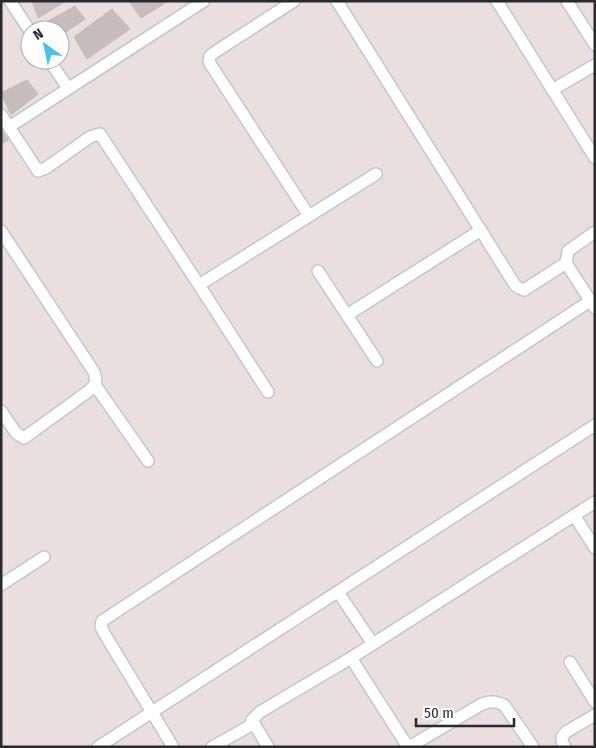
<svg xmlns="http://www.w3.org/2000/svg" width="596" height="748" viewBox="0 0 596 748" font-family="'Fira Sans Condensed',sans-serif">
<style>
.building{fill:#c7bdbc;stroke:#c7b9b7}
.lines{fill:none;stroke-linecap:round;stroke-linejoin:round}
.minor-casing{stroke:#bfc8cc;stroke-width:14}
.minor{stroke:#fff;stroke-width:11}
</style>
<rect width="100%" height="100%" fill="#ebdede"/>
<path class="building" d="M 32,1 L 66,1 L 38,18 Z
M 129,1 L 164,1 L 165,3 L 141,18 Z
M 75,6 L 85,19 L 60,36 L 60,30 L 46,30 L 43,24 Z
M 112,9 L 130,29 L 87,59 L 74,37 Z
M 27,80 L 38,94 L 11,115 L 1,93 Z
M 1,130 L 8,140 L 1,144 Z"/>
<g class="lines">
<defs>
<path id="minor" d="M 10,1 L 30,31
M 337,1 L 515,285 L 519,288 L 524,290 L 566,263 L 595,308
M 497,1 L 595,158
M 567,1 L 595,45
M 49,60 L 68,88
M 552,90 L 595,65
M 1,115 L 9,127 L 204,1
M 9,127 L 38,171 L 46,168 L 90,137 L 100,134 L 199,285 L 309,216 L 209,62 L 210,56 L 215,52 L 294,1
M 309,216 L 376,174
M 1,231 L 94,372 C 97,381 96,384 90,390 L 24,438 L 16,433 L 1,411
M 566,263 L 568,251 L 595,232
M 318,271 L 377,361
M 199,285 L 268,392
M 347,315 L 481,230
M 95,385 L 148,461
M 574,515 L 595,548
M 1,585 L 44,557
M 338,592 L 373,644
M 351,658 L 408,747
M 570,662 L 595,702
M 98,747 L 595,425
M 173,747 L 104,633 L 101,627 L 102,621 L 590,301
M 212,747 L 253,724
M 268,747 L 252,720 L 260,712 L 351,658 L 595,502
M 409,747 L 482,704 C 490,701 495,701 504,705 L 533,747
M 565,747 L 562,741 L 562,737 L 566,732 L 595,715"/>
</defs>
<use href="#minor" class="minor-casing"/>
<use href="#minor" class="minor"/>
</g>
<rect width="596" height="748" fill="none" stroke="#2a2a2a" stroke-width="5"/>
<g transform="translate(45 45) rotate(327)"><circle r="24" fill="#ffffff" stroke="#aaaaaa"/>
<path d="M0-4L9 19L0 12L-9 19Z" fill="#48c0ee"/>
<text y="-8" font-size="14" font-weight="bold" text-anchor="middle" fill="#2a2a2a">N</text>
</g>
<path d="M416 718v8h98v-8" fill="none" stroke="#2a2a2a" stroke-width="2.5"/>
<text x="424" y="718" font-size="15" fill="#2a2a2a" stroke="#ffffff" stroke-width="4" paint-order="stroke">50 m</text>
</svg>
